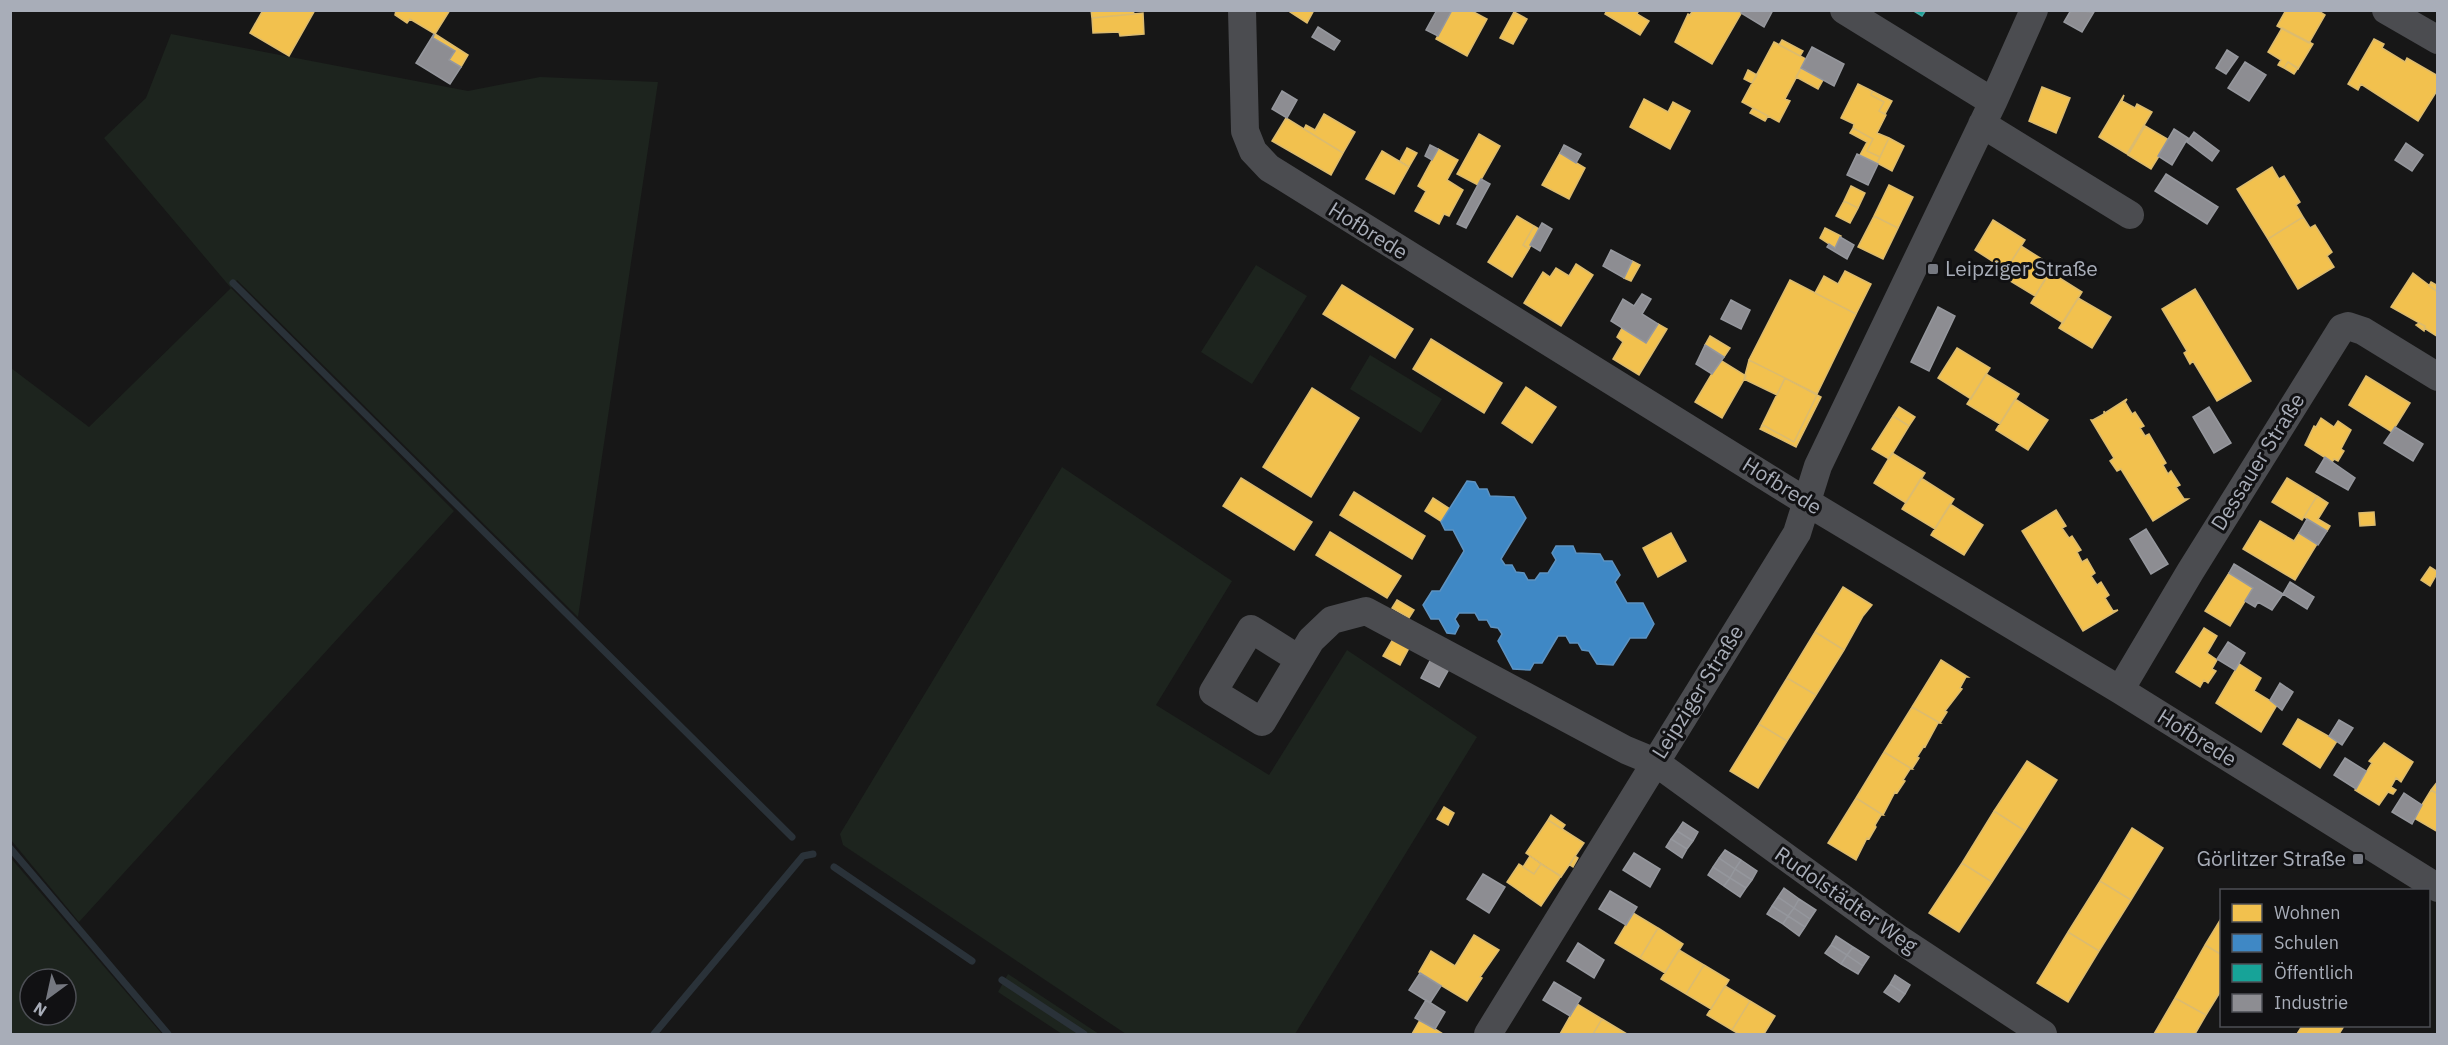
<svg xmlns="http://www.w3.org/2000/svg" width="2448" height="1045" viewBox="0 0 2448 1045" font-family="'IBM Plex Sans',sans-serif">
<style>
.green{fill:#1d241e;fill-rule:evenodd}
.homes{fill:#f2c14e;stroke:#dcbb6e;stroke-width:1.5}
.schools{fill:#3f88c5;stroke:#5e93c1;stroke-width:1.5}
.public{fill:#17a398;stroke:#42a6a2;stroke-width:1.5}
.industry{fill:#8d8d92;stroke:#95979d;stroke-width:1.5}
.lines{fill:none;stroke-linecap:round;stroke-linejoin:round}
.stream{stroke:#2a3239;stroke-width:7}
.minor{stroke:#4b4c50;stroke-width:28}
.poi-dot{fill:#757880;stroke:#111113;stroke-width:2}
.labels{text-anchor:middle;stroke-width:6;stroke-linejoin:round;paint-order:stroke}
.street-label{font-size:21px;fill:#a8adb8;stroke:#111113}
.poi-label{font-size:21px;fill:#a8adb8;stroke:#111113;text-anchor:start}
</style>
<rect width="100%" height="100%" fill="#171717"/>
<path class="green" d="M 171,34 L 468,91 L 540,77 L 658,82 L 578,617 L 237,280 L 231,288 L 454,511 L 79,922 L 11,840 L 11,368 L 89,427 L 231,288 L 104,138 L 146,98 Z
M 1256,265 L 1307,296 L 1252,384 L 1201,352 Z
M 1370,355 L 1442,399 L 1421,433 L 1350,389 Z
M 1062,467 L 1232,581 L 1156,705 L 1269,775 L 1347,650 L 1477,737 L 1295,1034 L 1126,1034 L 843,845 L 840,834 Z
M 10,857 L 162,1034 L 11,1034 ZM 30,979 L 66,979 L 66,1015 L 30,1015 Z
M 1008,974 L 1099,1034 L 1062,1034 L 998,992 Z"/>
<path class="homes" d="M 263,10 L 315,10 L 289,56 L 250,33 Z
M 396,10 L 450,10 L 435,34 L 410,19 L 407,23 L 395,15 Z
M 1091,10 L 1133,10 L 1134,14 L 1092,18 Z
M 1287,10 L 1314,10 L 1307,23 Z
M 1452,10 L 1470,10 L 1487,19 L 1467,56 L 1436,39 Z
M 1607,10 L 1639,10 L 1637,14 L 1649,21 L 1640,35 L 1605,14 Z
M 1693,10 L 1742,12 L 1712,64 L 1675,42 L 1688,14 L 1690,15 Z
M 2286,10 L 2317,10 L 2325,15 L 2309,43 L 2277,26 Z
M 1514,12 L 1527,19 L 1513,44 L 1500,38 Z
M 1143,13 L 1144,34 L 1120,36 L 1119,32 L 1093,33 L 1092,18 Z
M 2282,28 L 2313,44 L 2298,69 L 2288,62 L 2284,68 L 2278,65 L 2281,60 L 2268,52 Z
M 435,34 L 468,55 L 461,67 L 449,60 L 455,51 L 433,38 Z
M 2374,39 L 2384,44 L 2382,48 L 2405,62 L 2407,58 L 2438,76 L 2438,89 L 2418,121 L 2361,84 L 2358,90 L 2348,84 Z
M 1782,40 L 1803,51 L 1800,56 L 1779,45 Z
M 1774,42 L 1806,59 L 1785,99 L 1790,101 L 1779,122 L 1742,102 Z
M 2288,62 L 2298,68 L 2294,74 L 2284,68 Z
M 1801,68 L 1823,80 L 1818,89 L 1796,77 Z
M 1748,70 L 1757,75 L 1752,83 L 1744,79 Z
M 1858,84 L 1872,91 L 1871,95 L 1884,102 L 1879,111 L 1886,115 L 1877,133 L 1889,138 L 1880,157 L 1867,151 L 1873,139 L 1853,128 L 1854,124 L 1841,118 Z
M 2042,87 L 2070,98 L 2056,133 L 2029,121 Z
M 1872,91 L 1892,101 L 1885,114 L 1879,111 L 1884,102 L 1871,95 Z
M 2124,95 L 2122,101 L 2135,108 L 2137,104 L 2152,112 L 2127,154 L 2099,137 Z
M 1644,99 L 1668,112 L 1673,102 L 1690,111 L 1670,149 L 1630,127 Z
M 1753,108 L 1768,116 L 1765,121 L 1750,113 Z
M 1324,114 L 1355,132 L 1343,153 L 1304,129 L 1306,125 L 1315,130 Z
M 1286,118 L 1343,153 L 1331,175 L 1272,141 Z
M 2145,126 L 2169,140 L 2151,169 L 2128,155 Z
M 1853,128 L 1873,139 L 1867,151 L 1880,157 L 1877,163 L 1860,155 L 1867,142 L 1850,133 Z
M 1479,134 L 1500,146 L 1478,185 L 1457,174 Z
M 1889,138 L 1904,146 L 1892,171 L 1877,163 Z
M 1407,148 L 1417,153 L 1409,167 L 1400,161 Z
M 1438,149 L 1458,160 L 1447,180 L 1463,190 L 1449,216 L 1444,214 L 1439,224 L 1415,211 L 1426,191 L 1418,186 Z
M 1382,151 L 1409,167 L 1394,194 L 1366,179 Z
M 1560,153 L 1585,168 L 1569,199 L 1542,185 Z
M 2272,167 L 2279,179 L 2284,176 L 2300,202 L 2296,205 L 2303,217 L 2268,239 L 2237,189 Z
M 1889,185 L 1913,197 L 1898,228 L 1874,216 Z
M 1851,186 L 1865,193 L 1858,208 L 1844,201 Z
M 1844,201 L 1858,208 L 1850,223 L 1836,216 Z
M 1517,216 L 1534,226 L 1523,245 L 1529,249 L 1512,277 L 1488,262 Z
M 1874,216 L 1898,228 L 1883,259 L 1858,247 Z
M 2303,217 L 2310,228 L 2315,225 L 2332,252 L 2327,256 L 2334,267 L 2298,289 L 2268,239 Z
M 1993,220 L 2025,240 L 2006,270 L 1975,250 Z
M 1534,226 L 1539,229 L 1529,249 L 1523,245 Z
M 1825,228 L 1841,236 L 1835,248 L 1820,238 Z
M 2021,246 L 2053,266 L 2035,296 L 2002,276 Z
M 1632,261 L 1640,265 L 1631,281 L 1624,278 Z
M 1576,264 L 1593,275 L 1561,326 L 1524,303 L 1543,272 L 1550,277 L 1556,268 L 1569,276 Z
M 1845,271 L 1871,284 L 1856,314 L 1815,293 L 1824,276 L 1838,284 Z
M 2050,272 L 2082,292 L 2063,323 L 2031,303 Z
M 2413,273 L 2438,292 L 2438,337 L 2424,328 L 2425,326 L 2391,307 Z
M 1790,280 L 1856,314 L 1817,394 L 1749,360 Z
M 2431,282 L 2438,286 L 2438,292 L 2429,286 Z
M 1342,285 L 1413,329 L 1395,358 L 1323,314 Z
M 2195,289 L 2251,381 L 2217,401 L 2193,361 L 2190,364 L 2184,353 L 2187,351 L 2162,309 Z
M 2078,298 L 2111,317 L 2092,348 L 2059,328 Z
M 2419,323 L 2425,326 L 2424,331 L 2416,325 Z
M 1658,324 L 1667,329 L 1639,375 L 1613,359 L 1623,342 L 1617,337 L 1622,328 L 1646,343 Z
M 1710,336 L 1730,348 L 1724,357 L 1705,345 Z
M 1431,339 L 1502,383 L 1484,413 L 1413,369 Z
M 1957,348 L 1990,368 L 1971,399 L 1938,378 Z
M 1720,360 L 1746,376 L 1722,418 L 1695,402 Z
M 1749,360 L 1785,378 L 1777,395 L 1744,379 Z
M 1986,374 L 2019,394 L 2000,424 L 1967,404 Z
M 2366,376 L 2410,403 L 2392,432 L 2349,405 Z
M 1785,378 L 1817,395 L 1794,442 L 1763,425 L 1761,427 Z
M 1526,387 L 1556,407 L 1532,443 L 1502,423 Z
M 1312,388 L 1359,418 L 1311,497 L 1263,467 Z
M 1817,395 L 1821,397 L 1796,447 L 1760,429 L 1763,425 L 1794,442 Z
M 2015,399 L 2048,420 L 2028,450 L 1996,430 Z
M 2127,399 L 2125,402 L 2132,414 L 2135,412 L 2144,426 L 2140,428 L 2145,436 L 2149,434 L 2166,463 L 2163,465 L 2168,474 L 2171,471 L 2180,485 L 2176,487 L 2184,499 L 2188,499 L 2153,521 L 2121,469 L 2117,471 L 2110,461 L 2114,458 L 2091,420 L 2093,420 L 2104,414 L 2104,411 L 2105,413 Z
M 1899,407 L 1915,417 L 1909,426 L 1893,416 Z
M 1893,416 L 1909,426 L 1889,459 L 1872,449 Z
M 2321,418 L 2334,427 L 2338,421 L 2351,430 L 2341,449 L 2344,451 L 2338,461 L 2334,459 L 2332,462 L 2305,445 L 2314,426 L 2316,427 Z
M 1892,453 L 1925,473 L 1906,503 L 1874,483 Z
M 1241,478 L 1312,522 L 1294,550 L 1223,506 Z
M 1921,478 L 1954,499 L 1935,529 L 1902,509 Z
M 2287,478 L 2317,496 L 2302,520 L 2272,502 Z
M 1354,492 L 1425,536 L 1412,559 L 1340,515 Z
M 2317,496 L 2328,503 L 2318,519 L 2330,526 L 2327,531 L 2304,517 Z
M 1433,498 L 1450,509 L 1442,522 L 1425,511 Z
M 1950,504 L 1983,525 L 1964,555 L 1931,535 Z
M 2056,510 L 2066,526 L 2062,528 L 2069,538 L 2072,536 L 2081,550 L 2077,552 L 2082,562 L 2087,559 L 2095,573 L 2091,576 L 2097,585 L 2101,582 L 2109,595 L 2105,598 L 2113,611 L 2118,610 L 2083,631 L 2022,531 Z
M 2374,512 L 2375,525 L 2360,526 L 2359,513 Z
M 2260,521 L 2294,541 L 2299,533 L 2317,544 L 2295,580 L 2243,549 Z
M 1330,532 L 1401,576 L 1387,598 L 1316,555 Z
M 1671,533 L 1686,561 L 1658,577 L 1643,548 Z
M 2430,567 L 2438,572 L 2430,586 L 2421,580 Z
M 2229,573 L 2253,588 L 2230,626 L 2205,611 Z
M 1843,587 L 1872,605 L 1863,616 L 1844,650 L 1815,632 Z
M 1397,600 L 1414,610 L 1409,618 L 1392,608 Z
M 2204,628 L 2217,636 L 2207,653 L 2217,660 L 2212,669 L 2216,671 L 2208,683 L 2204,680 L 2200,687 L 2176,672 Z
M 1815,632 L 1844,650 L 1816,695 L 1787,678 Z
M 1393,639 L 1409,648 L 1400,665 L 1383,656 Z
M 1941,660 L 1968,677 L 1966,677 L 1960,688 L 1962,689 L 1945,711 L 1947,712 L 1940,723 L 1912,707 Z
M 2239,664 L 2261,678 L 2254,691 L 2277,705 L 2261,732 L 2216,703 Z
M 1787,678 L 1816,695 L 1787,741 L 1759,724 Z
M 1912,707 L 1940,723 L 1938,723 L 1925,747 L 1924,746 L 1917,757 L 1919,758 L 1912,769 L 1884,752 Z
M 2298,719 L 2337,741 L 2320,768 L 2283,744 Z
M 1759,724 L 1787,741 L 1758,788 L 1730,771 Z
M 2384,743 L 2413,762 L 2401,782 L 2396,778 L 2391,787 L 2396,790 L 2393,794 L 2388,792 L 2379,805 L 2355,790 L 2372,763 L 2369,761 Z
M 1884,752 L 1912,769 L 1910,769 L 1903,780 L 1905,781 L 1897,793 L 1895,792 L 1883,815 L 1856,798 Z
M 2027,761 L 2057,780 L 2025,831 L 1994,811 Z
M 2438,781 L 2438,794 L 2431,790 Z
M 2431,790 L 2438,794 L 2438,832 L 2414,818 Z
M 1856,798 L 1883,815 L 1881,815 L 1875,825 L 1876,827 L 1869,839 L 1867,838 L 1856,860 L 1828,843 Z
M 1444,807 L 1454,813 L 1448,825 L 1437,819 Z
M 1994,811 L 2025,831 L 1992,882 L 1962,863 Z
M 1551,815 L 1565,825 L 1562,829 L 1548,820 Z
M 1548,820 L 1584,843 L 1561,877 L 1526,853 Z
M 2132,828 L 2163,848 L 2131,900 L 2100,881 Z
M 1530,856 L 1541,864 L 1534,874 L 1523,867 Z
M 1575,856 L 1578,858 L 1573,867 L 1570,865 Z
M 1962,863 L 1992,882 L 1959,932 L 1929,913 Z
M 1519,864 L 1534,874 L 1541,864 L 1561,876 L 1541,906 L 1507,882 Z
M 2100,881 L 2131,900 L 2099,951 L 2068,932 Z
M 1633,913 L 1658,928 L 1640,958 L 1615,943 Z
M 2222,917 L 2222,955 L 2205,945 Z
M 1658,928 L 1683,944 L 1665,973 L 1640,958 Z
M 2068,932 L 2099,951 L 2068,1002 L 2037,983 Z
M 1474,935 L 1499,950 L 1480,977 L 1482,978 L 1467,1001 L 1419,972 L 1431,951 L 1455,966 Z
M 2205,945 L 2222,955 L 2222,989 L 2206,1015 L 2175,998 Z
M 1679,950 L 1704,965 L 1686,994 L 1661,979 Z
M 1704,965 L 1729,980 L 1711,1009 L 1686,994 Z
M 1725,986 L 1750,1001 L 1732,1030 L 1707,1015 Z
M 2175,998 L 2206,1015 L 2195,1034 L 2154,1034 Z
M 1750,1001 L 1775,1016 L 1764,1034 L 1739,1034 L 1732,1030 Z
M 1577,1004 L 1602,1019 L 1593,1034 L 1560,1034 Z
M 1602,1019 L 1627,1034 L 1593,1034 Z
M 1420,1020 L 1435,1029 L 1443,1034 L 1412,1034 Z
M 2302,1026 L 2344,1026 L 2339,1034 L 2297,1034 Z"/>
<path class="schools" d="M 1467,481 L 1475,482 L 1479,489 L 1487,489 L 1490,496 L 1514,497 L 1526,518 L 1501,559 L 1505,565 L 1512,565 L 1516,572 L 1524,573 L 1528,580 L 1535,580 L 1540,573 L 1548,573 L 1556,560 L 1552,553 L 1556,546 L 1573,546 L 1576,553 L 1600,554 L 1604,561 L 1612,561 L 1620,575 L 1615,582 L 1627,603 L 1643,603 L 1654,624 L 1646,638 L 1630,638 L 1613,665 L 1597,664 L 1589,651 L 1582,650 L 1578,643 L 1570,643 L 1566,636 L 1558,636 L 1542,663 L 1534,663 L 1530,670 L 1513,669 L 1498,641 L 1502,634 L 1498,628 L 1491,627 L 1487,620 L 1479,620 L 1475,613 L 1459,613 L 1455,619 L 1459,626 L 1455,634 L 1447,633 L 1439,619 L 1431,619 L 1423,605 L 1432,591 L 1440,591 L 1464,551 L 1453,530 L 1445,530 L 1441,522 Z"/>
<path class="public" d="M 1912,10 L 1926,10 L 1922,16 Z"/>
<path class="industry" d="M 1437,10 L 1452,10 L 1438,36 L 1426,30 Z
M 1742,10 L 1773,10 L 1764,27 L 1741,13 Z
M 2071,10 L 2094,12 L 2082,32 L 2064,22 Z
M 1318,27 L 1340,41 L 1334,50 L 1312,37 Z
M 434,34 L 433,38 L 455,51 L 449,60 L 461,67 L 450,84 L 416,63 Z
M 1812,47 L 1844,64 L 1834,86 L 1801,68 Z
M 2227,50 L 2238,57 L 2226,74 L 2216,68 Z
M 2245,62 L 2266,75 L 2249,101 L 2228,88 Z
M 1282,91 L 1297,100 L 1287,118 L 1272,109 Z
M 2174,129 L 2188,138 L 2172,165 L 2158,156 Z
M 2194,132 L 2219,151 L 2212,161 L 2187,142 Z
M 2406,143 L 2423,155 L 2412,171 L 2395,160 Z
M 1430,145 L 1438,149 L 1432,160 L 1425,156 Z
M 1564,145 L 1581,154 L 1576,163 L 1560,153 Z
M 1857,154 L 1878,164 L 1868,185 L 1847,175 Z
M 2166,174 L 2218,207 L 2207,224 L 2155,191 Z
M 1481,179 L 1490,184 L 1466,228 L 1457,224 Z
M 1542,223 L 1552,229 L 1540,251 L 1530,245 Z
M 1840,237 L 1854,245 L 1847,259 L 1827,247 L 1829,244 L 1835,248 Z
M 1611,250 L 1632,261 L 1624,278 L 1603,266 Z
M 1642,294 L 1651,299 L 1642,314 L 1658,324 L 1646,343 L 1611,321 L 1623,299 L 1634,306 Z
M 1731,300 L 1750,310 L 1741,329 L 1721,319 Z
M 1938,307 L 1955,316 L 1929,371 L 1911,362 Z
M 1705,345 L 1724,357 L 1712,374 L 1696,364 Z
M 2209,407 L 2231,443 L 2214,453 L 2193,417 Z
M 2395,427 L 2423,444 L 2413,461 L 2384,443 Z
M 2325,457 L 2355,478 L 2348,490 L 2316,472 Z
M 2307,519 L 2327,531 L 2318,545 L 2299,533 Z
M 2146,529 L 2168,564 L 2151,574 L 2130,539 Z
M 2234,564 L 2283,594 L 2272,610 L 2258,602 L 2255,607 L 2245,601 L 2253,588 L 2229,573 Z
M 2290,582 L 2314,597 L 2307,609 L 2283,594 Z
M 2228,642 L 2245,653 L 2235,670 L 2217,659 Z
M 1431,659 L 1449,669 L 1439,687 L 1421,678 Z
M 2280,683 L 2293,692 L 2282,710 L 2270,700 Z
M 2339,720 L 2353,728 L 2342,745 L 2329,736 Z
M 2345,758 L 2366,771 L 2356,789 L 2334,775 Z
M 2404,793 L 2422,805 L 2412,824 L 2392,812 Z
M 1683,822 L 1698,832 L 1693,841 L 1677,831 Z
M 1677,831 L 1693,841 L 1687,849 L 1671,839 Z
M 1671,839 L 1687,849 L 1682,858 L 1666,847 Z
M 1725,850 L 1741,860 L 1735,869 L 1719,858 Z
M 1634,853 L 1660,869 L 1650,887 L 1623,870 Z
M 1719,858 L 1735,869 L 1730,878 L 1713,867 Z
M 1741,860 L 1757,871 L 1752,880 L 1735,869 Z
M 1713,867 L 1730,878 L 1724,886 L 1708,875 Z
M 1735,869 L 1752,880 L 1746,888 L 1730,878 Z
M 1483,874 L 1505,887 L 1489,913 L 1467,899 Z
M 1730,878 L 1746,888 L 1740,897 L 1724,886 Z
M 1784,888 L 1799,899 L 1794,908 L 1778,897 Z
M 1610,891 L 1637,907 L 1626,925 L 1599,909 Z
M 1778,897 L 1794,908 L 1788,916 L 1772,906 Z
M 1799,899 L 1816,910 L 1810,919 L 1794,908 Z
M 1772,906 L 1788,916 L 1783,924 L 1767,914 Z
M 1794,908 L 1810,919 L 1805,927 L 1788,916 Z
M 1788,916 L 1805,927 L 1799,936 L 1783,924 Z
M 1836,936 L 1853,947 L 1847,955 L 1831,945 Z
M 1578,943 L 1604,960 L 1594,978 L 1567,961 Z
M 1831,945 L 1847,955 L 1841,964 L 1825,953 Z
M 1853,947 L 1869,957 L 1863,966 L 1847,955 Z
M 1847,955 L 1863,966 L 1858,974 L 1841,964 Z
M 1420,973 L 1441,986 L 1430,1003 L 1409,990 Z
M 1895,975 L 1910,985 L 1905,994 L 1890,984 Z
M 1554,982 L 1581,998 L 1570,1016 L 1543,1000 Z
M 1890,984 L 1905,994 L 1899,1002 L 1884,992 Z
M 1426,1000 L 1445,1012 L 1435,1029 L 1415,1018 Z"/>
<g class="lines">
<path class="stream" d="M 233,283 L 792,837
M 10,848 L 168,1034
M 834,867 L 972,961
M 1002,980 L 1084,1034
M 654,1034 L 803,856 L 813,854"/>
<path class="minor" d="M 1242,10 L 1245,131 L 1253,151 L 1269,168 L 1805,501 L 2120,690 L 2438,888
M 1844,10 L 1993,102
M 2386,10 L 2438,40
M 1982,124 L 2130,215
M 1299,659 L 1251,629 L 1213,692 L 1262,722 L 1311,640 L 1332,620 L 1366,611 L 1626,750 L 1655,762 L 1899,939 L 2043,1034
M 2120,690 L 2190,572 L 2342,328 L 2348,326 L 2363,331 L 2438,377
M 1488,1034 L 1797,533 L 1818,466 L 1993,102 L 2034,10"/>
</g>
<g class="poi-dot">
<rect x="1927" y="263" width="12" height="12" rx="3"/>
<rect x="2352" y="853" width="12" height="12" rx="3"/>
</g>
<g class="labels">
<g class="street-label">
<text transform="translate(1368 231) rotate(32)" y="7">Hofbrede</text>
<text transform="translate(2258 462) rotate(-58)" y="7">Dessauer Straße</text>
<text transform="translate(1782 486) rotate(32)" y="7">Hofbrede</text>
<text transform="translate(1698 692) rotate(-58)" y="7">Leipziger Straße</text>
<text transform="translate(2197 738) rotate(32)" y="7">Hofbrede</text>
<text transform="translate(1846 900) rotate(35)" y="7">Rudolstädter Weg</text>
</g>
<g class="poi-label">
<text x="1945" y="276">Leipziger Straße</text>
<text x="2346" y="866" text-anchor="end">Görlitzer Straße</text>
</g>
</g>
<rect width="2448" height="1045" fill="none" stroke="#a8adb8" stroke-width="24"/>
<rect x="2220" y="889" width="210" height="138" fill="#111113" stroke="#4d4f55" stroke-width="1.5"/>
<rect x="2232" y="904" width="30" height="18" fill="#f2c14e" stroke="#4d4f55" stroke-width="1.5"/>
<text x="2274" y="919" font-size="18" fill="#a8adb8">Wohnen</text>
<rect x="2232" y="934" width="30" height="18" fill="#3f88c5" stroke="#4d4f55" stroke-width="1.5"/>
<text x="2274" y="949" font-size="18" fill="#a8adb8">Schulen</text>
<rect x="2232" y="964" width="30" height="18" fill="#17a398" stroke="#4d4f55" stroke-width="1.5"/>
<text x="2274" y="979" font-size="18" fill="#a8adb8">Öffentlich</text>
<rect x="2232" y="994" width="30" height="18" fill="#8d8d92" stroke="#4d4f55" stroke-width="1.5"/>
<text x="2274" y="1009" font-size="18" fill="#a8adb8">Industrie</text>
<g transform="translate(48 997) rotate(213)"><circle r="28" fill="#111113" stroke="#4d4f55" stroke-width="1.5"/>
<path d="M0-4.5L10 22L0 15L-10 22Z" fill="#757880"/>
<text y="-9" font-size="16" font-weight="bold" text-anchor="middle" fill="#a8adb8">N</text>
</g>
</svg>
